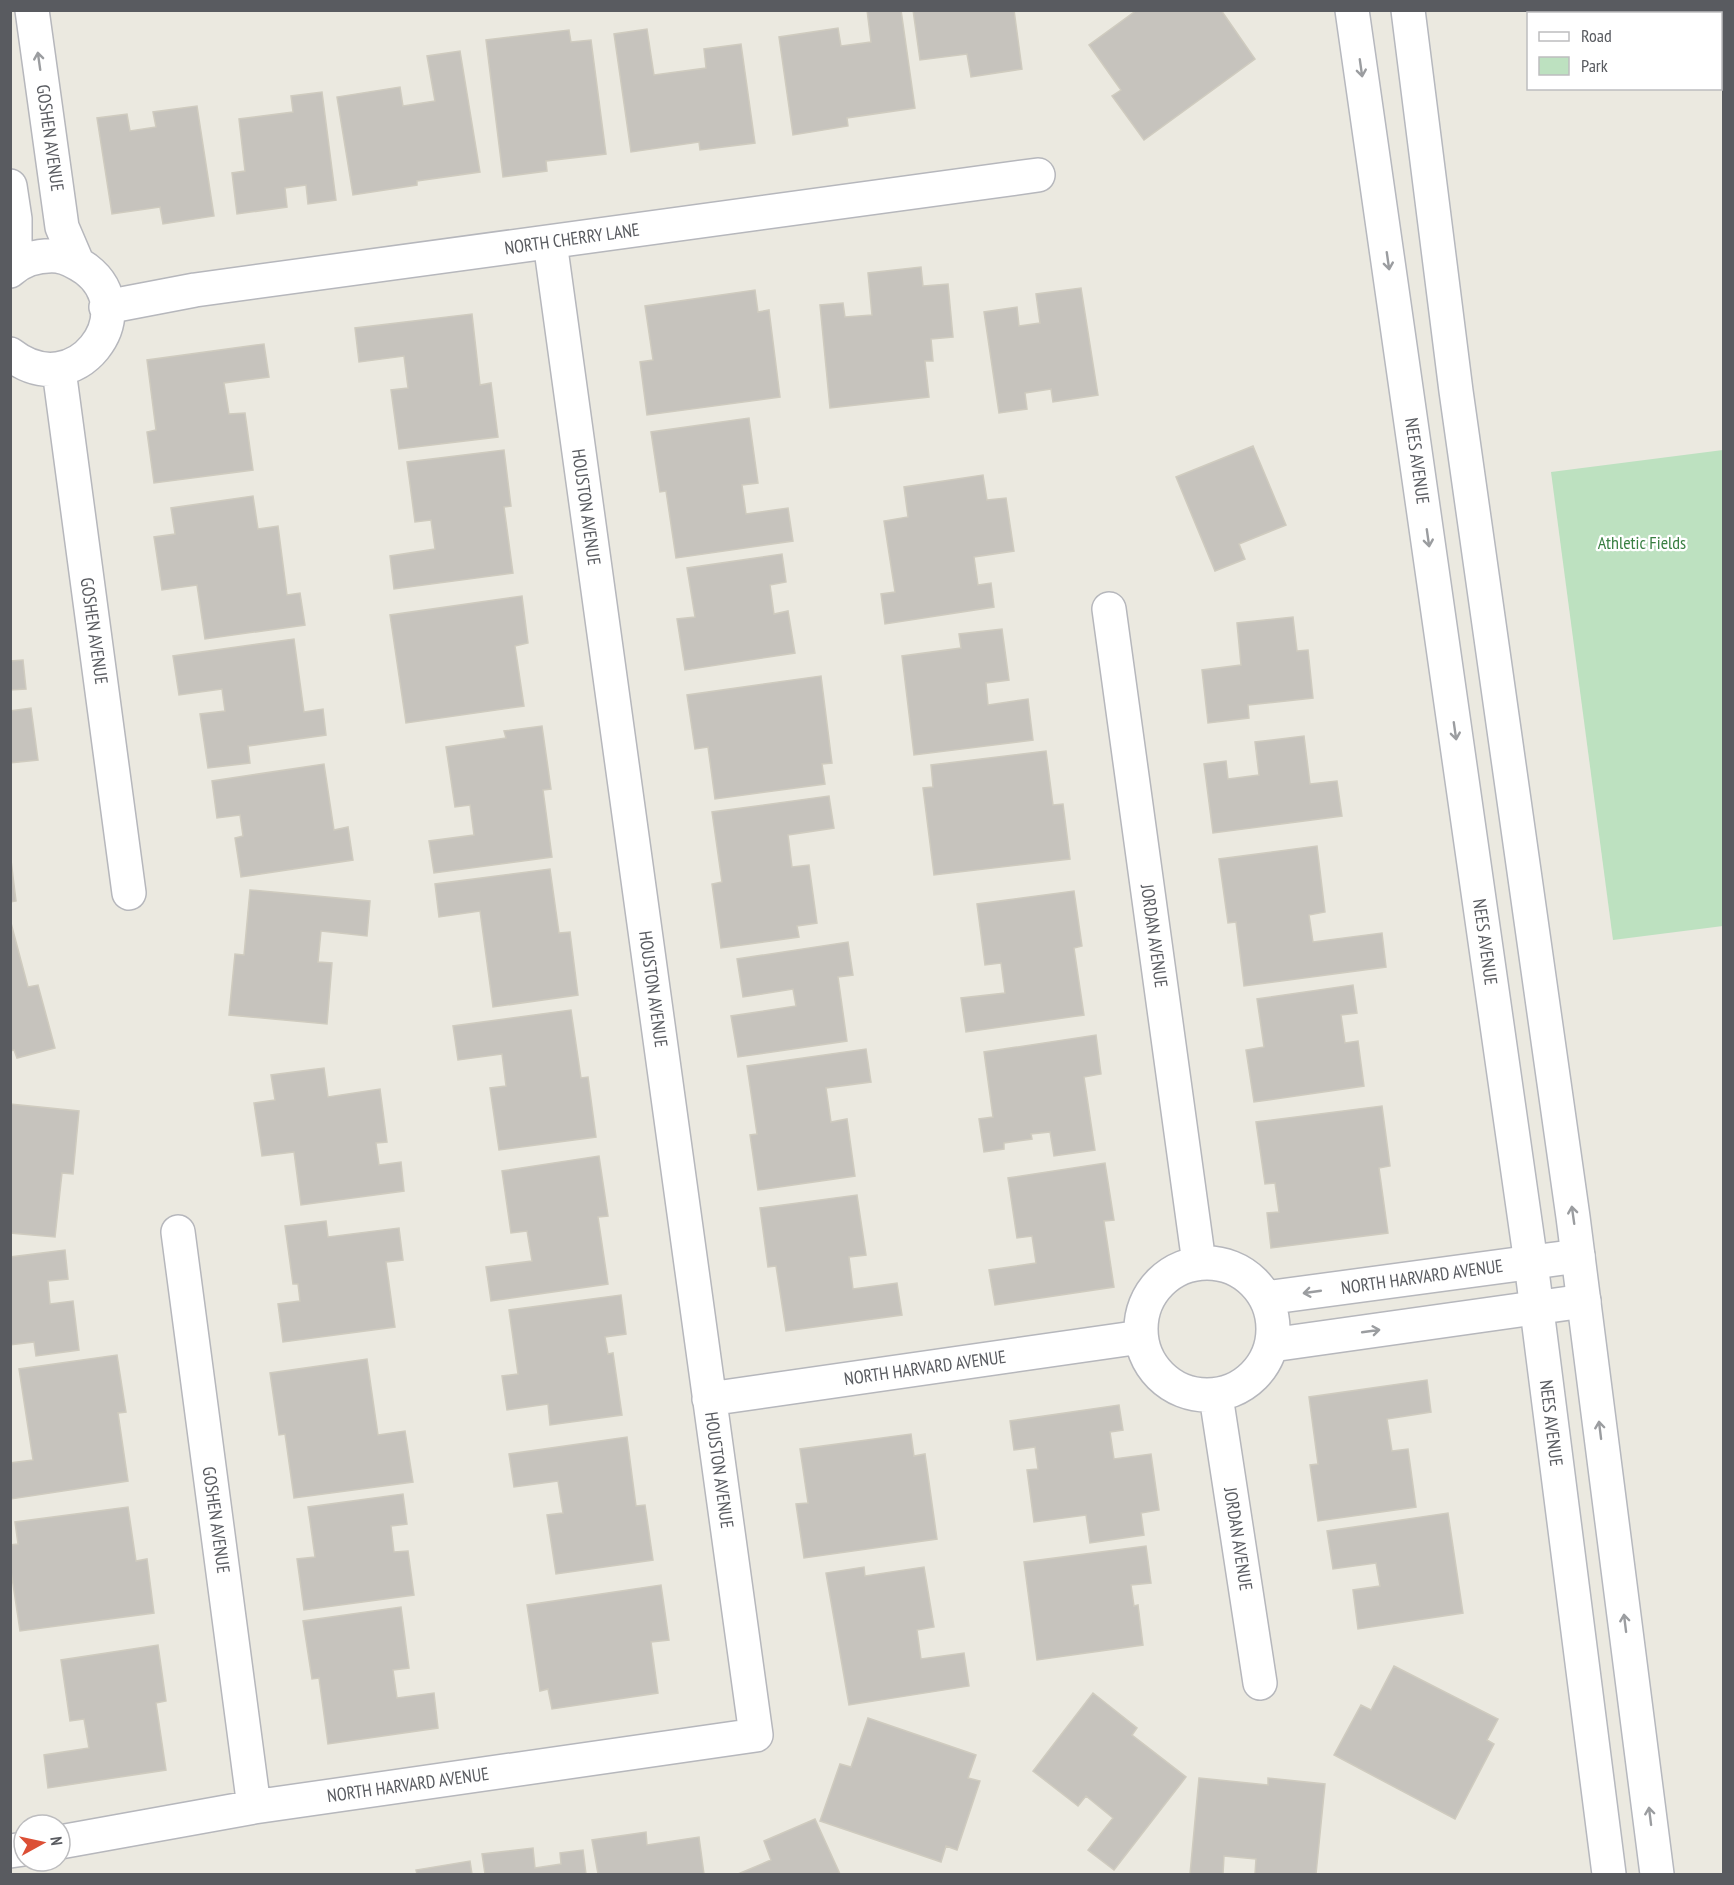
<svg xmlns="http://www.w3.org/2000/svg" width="1734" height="1885" viewBox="0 0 1734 1885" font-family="'PT Sans Narrow',sans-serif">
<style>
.green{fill:#bde1c0}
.building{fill:#c6c3bd;stroke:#cfcbbf;stroke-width:1.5}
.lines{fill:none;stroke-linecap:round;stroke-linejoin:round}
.street-casing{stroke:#b6b7bc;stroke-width:36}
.secondary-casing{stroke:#b6b8be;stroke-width:36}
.street{stroke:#fff;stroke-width:33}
.secondary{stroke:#fff;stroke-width:33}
.oneway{stroke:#9b9da0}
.labels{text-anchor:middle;stroke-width:4.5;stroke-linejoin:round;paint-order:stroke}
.street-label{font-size:18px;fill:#595b60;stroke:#fff}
.park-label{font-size:18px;fill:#397f42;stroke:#fff}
</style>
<rect width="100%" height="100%" fill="#ebe9e0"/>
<path class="green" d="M 1723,450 L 1723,926 L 1613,940 L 1551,472 Z"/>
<path class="building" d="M 867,10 L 901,10 L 915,108 L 847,118 L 848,126 L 793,135 L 779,37 L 838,28 L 841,46 L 871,42 Z
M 913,10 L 1014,10 L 1022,69 L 971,77 L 967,54 L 920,60 Z
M 1137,10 L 1221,10 L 1255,59 L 1144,140 L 1112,96 L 1121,90 L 1089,45 Z
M 647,29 L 654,75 L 706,68 L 704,49 L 741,44 L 755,143 L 700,150 L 699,142 L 631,152 L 614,34 Z
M 569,30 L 571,42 L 591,40 L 606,154 L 546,161 L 547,171 L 503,177 L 486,40 Z
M 460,51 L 480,172 L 417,181 L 417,185 L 353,195 L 337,97 L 400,87 L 403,106 L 435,101 L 427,56 Z
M 322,92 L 336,200 L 308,204 L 306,185 L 285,188 L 287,207 L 237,214 L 232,173 L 245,171 L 239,119 L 293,112 L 291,96 Z
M 197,106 L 214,216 L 163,224 L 160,207 L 112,214 L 97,118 L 127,114 L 130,131 L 156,127 L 153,112 Z
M 921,267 L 923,286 L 948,284 L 953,337 L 931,339 L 933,361 L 925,361 L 929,397 L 830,408 L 820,305 L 843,303 L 845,317 L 872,315 L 868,273 Z
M 1081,288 L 1098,395 L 1053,402 L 1051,389 L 1025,393 L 1027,409 L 999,413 L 984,312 L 1017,307 L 1019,326 L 1040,323 L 1036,294 Z
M 755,290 L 758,312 L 769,310 L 780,397 L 647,415 L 640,362 L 653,360 L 645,306 Z
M 472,314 L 480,385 L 491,383 L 498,437 L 399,449 L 391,390 L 408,388 L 404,356 L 359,362 L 355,328 Z
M 264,344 L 269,377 L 224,383 L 229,414 L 245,413 L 253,470 L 154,483 L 147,432 L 156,430 L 147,360 Z
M 749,418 L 758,483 L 742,485 L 746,514 L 788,508 L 793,541 L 676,558 L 666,491 L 660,492 L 651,432 Z
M 1253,446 L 1286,525 L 1239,544 L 1245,559 L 1215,571 L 1176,477 Z
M 504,450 L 511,506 L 504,507 L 513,573 L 394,589 L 390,556 L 435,549 L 431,520 L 415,522 L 407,462 Z
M 983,475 L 987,500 L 1006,498 L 1014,551 L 974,557 L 978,585 L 991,583 L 994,607 L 885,624 L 881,594 L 895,592 L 884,521 L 908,517 L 904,487 Z
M 253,496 L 258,529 L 278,526 L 287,595 L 300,593 L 305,625 L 205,639 L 197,585 L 162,590 L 154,537 L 175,534 L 171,508 Z
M 782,554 L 786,582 L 770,585 L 774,614 L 788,611 L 795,653 L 685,670 L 677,619 L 695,617 L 687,568 Z
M 522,596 L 528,643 L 515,646 L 524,706 L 406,723 L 390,615 Z
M 1293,617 L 1297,651 L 1308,650 L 1313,698 L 1248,705 L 1249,718 L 1208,723 L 1202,670 L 1241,665 L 1237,623 Z
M 1002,629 L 1009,680 L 986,683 L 988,705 L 1028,699 L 1033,740 L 914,755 L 902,656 L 961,648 L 959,634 Z
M 294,639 L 304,712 L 323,709 L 326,735 L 248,746 L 250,763 L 208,768 L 200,714 L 225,711 L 222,689 L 179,695 L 173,656 Z
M 23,660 L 26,689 L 10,690 L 10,661 Z
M 821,676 L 832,763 L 822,764 L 825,784 L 715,799 L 708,747 L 695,749 L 687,695 Z
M 31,708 L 38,760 L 10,763 L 10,711 Z
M 542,726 L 551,789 L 543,790 L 552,857 L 434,873 L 429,841 L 474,835 L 470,805 L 455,807 L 446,747 L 506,738 L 504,731 Z
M 1304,736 L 1310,784 L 1337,781 L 1342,816 L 1213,833 L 1204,764 L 1226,761 L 1228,779 L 1259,775 L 1255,742 Z
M 1046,751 L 1053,805 L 1063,804 L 1070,859 L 934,875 L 923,788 L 933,787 L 931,765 Z
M 324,764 L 334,830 L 348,827 L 353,860 L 241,877 L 235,838 L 243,836 L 240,815 L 217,818 L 212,781 Z
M 829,796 L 834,828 L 788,835 L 792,867 L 809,865 L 817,923 L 797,926 L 799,937 L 721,948 L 712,884 L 722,882 L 712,812 Z
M 1317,846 L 1325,912 L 1309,915 L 1313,942 L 1382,933 L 1386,967 L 1244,986 L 1236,922 L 1228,923 L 1219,859 Z
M 10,852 L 16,901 L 10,902 Z
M 550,869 L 559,933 L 570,932 L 578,995 L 493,1007 L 480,911 L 439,917 L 435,884 Z
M 250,890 L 370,901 L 367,936 L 321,931 L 318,962 L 332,963 L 327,1024 L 229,1015 L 235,954 L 244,955 Z
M 1074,891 L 1082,946 L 1074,948 L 1084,1015 L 966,1032 L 961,998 L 1005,993 L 1001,963 L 985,965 L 977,904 Z
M 11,923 L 28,987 L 38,985 L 55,1048 L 17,1058 L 14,1050 L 10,1051 Z
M 848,942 L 853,975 L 838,977 L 847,1041 L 738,1057 L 731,1016 L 796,1006 L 793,989 L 743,997 L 737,959 Z
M 1353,985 L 1357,1013 L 1341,1015 L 1345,1043 L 1358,1041 L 1364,1086 L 1254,1102 L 1246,1050 L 1264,1047 L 1257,999 Z
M 571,1010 L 581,1078 L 588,1077 L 596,1137 L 499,1150 L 490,1088 L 506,1086 L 502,1054 L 458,1060 L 453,1026 Z
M 1096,1035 L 1101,1074 L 1084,1077 L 1095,1150 L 1054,1156 L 1050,1132 L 1031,1134 L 1032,1139 L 1004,1143 L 1004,1149 L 984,1152 L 979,1119 L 993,1117 L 984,1052 Z
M 866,1049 L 871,1082 L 826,1088 L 831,1122 L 847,1119 L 855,1176 L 758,1190 L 750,1135 L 757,1134 L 747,1066 Z
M 324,1068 L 328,1097 L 380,1089 L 387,1142 L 376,1143 L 379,1165 L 401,1162 L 404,1191 L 301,1205 L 294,1152 L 262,1156 L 254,1103 L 275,1100 L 271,1075 Z
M 10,1104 L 79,1111 L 73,1174 L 62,1173 L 55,1237 L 10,1233 Z
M 1382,1106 L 1390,1166 L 1379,1168 L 1388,1233 L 1271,1248 L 1267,1213 L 1279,1212 L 1275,1183 L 1265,1184 L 1256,1122 Z
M 599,1156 L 608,1216 L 598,1217 L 608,1284 L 491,1301 L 486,1267 L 532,1261 L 527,1231 L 511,1233 L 502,1171 Z
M 1105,1163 L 1114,1220 L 1104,1221 L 1114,1287 L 995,1305 L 989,1270 L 1036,1263 L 1032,1236 L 1017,1238 L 1008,1178 Z
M 857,1195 L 866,1255 L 849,1257 L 853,1289 L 897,1283 L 902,1315 L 786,1331 L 776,1266 L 768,1267 L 760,1208 Z
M 326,1221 L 328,1237 L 399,1228 L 403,1260 L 386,1262 L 395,1327 L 283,1342 L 278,1304 L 300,1301 L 298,1284 L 293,1284 L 285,1226 Z
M 65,1250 L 68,1279 L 48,1281 L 50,1304 L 73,1301 L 79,1350 L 36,1356 L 34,1342 L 10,1345 L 10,1257 Z
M 621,1295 L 626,1334 L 605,1337 L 608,1354 L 613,1353 L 622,1415 L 550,1425 L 548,1404 L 507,1410 L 502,1376 L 518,1374 L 509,1310 Z
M 117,1355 L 126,1412 L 118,1413 L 128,1481 L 11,1499 L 10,1463 L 33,1460 L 19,1369 Z
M 367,1359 L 378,1435 L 405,1431 L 413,1482 L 294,1498 L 285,1434 L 279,1435 L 270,1373 Z
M 1427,1380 L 1431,1412 L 1387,1419 L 1392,1451 L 1408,1449 L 1416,1507 L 1318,1521 L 1310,1465 L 1318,1464 L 1309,1397 Z
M 1119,1405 L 1123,1430 L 1110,1432 L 1114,1459 L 1151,1454 L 1159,1510 L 1141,1513 L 1144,1535 L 1090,1543 L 1086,1515 L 1034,1522 L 1027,1470 L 1038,1469 L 1035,1447 L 1014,1450 L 1010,1421 Z
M 911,1434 L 914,1456 L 925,1454 L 937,1539 L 804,1558 L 796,1504 L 808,1503 L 800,1449 Z
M 627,1437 L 636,1506 L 645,1505 L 653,1560 L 556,1574 L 547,1515 L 563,1513 L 558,1481 L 514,1487 L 509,1454 Z
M 403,1494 L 407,1524 L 391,1526 L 394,1552 L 408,1551 L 414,1595 L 304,1610 L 297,1559 L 315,1557 L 308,1507 Z
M 128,1507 L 136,1561 L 147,1559 L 154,1613 L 20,1631 L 10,1564 L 10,1545 L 18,1544 L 15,1522 Z
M 1448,1513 L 1463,1613 L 1358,1629 L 1353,1590 L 1380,1586 L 1376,1563 L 1333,1569 L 1327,1531 Z
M 1146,1546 L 1151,1583 L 1131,1585 L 1134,1606 L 1138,1605 L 1143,1645 L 1037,1660 L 1024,1562 Z
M 864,1567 L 865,1576 L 924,1567 L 934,1627 L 917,1630 L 921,1659 L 964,1653 L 969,1686 L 849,1705 L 826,1573 Z
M 661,1585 L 669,1640 L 651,1642 L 658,1693 L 552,1709 L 548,1689 L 540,1691 L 527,1605 Z
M 401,1607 L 409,1668 L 393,1670 L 397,1698 L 434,1693 L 438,1728 L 328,1744 L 319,1678 L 312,1679 L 303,1621 Z
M 158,1645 L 166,1701 L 156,1703 L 166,1770 L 48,1788 L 44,1755 L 89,1748 L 84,1719 L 70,1721 L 61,1660 Z
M 1394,1666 L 1498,1719 L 1487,1740 L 1494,1744 L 1455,1819 L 1334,1755 L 1361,1705 L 1371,1710 Z
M 1093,1693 L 1137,1728 L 1132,1735 L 1186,1777 L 1114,1870 L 1088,1850 L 1113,1818 L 1086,1796 L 1078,1806 L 1033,1771 Z
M 868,1718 L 976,1755 L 968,1778 L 980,1781 L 957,1850 L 946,1846 L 941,1862 L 820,1821 L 840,1764 L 851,1767 Z
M 1199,1778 L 1268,1785 L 1268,1778 L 1325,1784 L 1316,1874 L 1255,1874 L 1256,1859 L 1224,1856 L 1223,1874 L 1190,1874 Z
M 815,1819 L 840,1874 L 738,1874 L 771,1860 L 764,1841 Z
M 646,1832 L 647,1845 L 699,1837 L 704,1874 L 598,1874 L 592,1840 Z
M 533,1848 L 535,1868 L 561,1864 L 560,1853 L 583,1850 L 586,1874 L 485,1874 L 482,1854 Z
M 470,1861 L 472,1874 L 417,1874 L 416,1870 Z"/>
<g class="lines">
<defs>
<path id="street" d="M 32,10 L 62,227 L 77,262
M 10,186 L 15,219 L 15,267
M 10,271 C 23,259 40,255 57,256 C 68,257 77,263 86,269 C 144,313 76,406 10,354
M 106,307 L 195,290 L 1038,175
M 59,370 L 129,893
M 1109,609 L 1199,1263
M 178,1232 L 254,1807
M1141 1329a66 66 0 1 1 132 0a66 66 0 1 1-132 0Z
M 1266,1298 L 1578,1256
M 1272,1345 L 1584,1301
M 1216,1396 L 1260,1683
M 709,1399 L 1141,1337
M 60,1842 L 254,1807 L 756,1735 L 550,242
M 10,1851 L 24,1849"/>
<path id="secondary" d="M 1352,10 L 1531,1263 L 1609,1874
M 1408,10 L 1456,391 L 1573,1217 L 1657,1874"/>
</defs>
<use href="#street" class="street-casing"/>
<use href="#secondary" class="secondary-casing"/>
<use href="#street" class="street"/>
<use href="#secondary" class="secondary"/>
</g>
<defs><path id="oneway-shaft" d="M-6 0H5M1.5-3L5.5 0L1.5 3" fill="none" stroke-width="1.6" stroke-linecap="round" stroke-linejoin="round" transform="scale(1.5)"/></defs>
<g class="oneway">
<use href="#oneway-shaft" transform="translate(39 61) rotate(-98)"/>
<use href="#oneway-shaft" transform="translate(1361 68) rotate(82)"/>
<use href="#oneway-shaft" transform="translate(1388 261) rotate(82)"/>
<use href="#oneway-shaft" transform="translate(1428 538) rotate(82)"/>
<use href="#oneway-shaft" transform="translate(1455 731) rotate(82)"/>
<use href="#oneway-shaft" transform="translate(1573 1215) rotate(-98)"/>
<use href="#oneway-shaft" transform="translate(1312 1292) rotate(172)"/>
<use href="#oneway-shaft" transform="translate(1371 1331) rotate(-8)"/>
<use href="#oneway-shaft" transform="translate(1600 1430) rotate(-97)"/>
<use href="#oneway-shaft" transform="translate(1625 1623) rotate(-97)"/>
<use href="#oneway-shaft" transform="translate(1650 1816) rotate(-97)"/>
</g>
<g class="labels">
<g class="street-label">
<text transform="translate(50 138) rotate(82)" y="6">GOSHEN AVENUE</text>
<text transform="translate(572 239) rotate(-8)" y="6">NORTH CHERRY LANE</text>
<text transform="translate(1417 461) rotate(82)" y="6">NEES AVENUE</text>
<text transform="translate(586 507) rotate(82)" y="6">HOUSTON AVENUE</text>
<text transform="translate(94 631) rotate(82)" y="6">GOSHEN AVENUE</text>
<text transform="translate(1154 936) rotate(82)" y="6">JORDAN AVENUE</text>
<text transform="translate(1485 942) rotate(82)" y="6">NEES AVENUE</text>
<text transform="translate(653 989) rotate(82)" y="6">HOUSTON AVENUE</text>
<text transform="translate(1422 1277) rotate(-8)" y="6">NORTH HARVARD AVENUE</text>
<text transform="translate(925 1368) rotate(-8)" y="6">NORTH HARVARD AVENUE</text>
<text transform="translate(1551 1423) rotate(83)" y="6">NEES AVENUE</text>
<text transform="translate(719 1470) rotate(82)" y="6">HOUSTON AVENUE</text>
<text transform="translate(216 1520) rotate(82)" y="6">GOSHEN AVENUE</text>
<text transform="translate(1238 1539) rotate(81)" y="6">JORDAN AVENUE</text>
<text transform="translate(408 1785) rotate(-8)" y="6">NORTH HARVARD AVENUE</text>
</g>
<g class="park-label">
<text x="1642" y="549">Athletic Fields</text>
</g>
</g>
<rect width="1734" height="1885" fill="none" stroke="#595b60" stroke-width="24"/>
<rect x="1527" y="12" width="195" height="78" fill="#ffffff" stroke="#bdbdbf" stroke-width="1.5"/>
<rect x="1539" y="32" width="30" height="9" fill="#ffffff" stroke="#bdbdbf" stroke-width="1.5"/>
<text x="1581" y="42" font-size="18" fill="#595b60">Road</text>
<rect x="1539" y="57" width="30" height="18" fill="#bde1c0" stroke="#bdbdbf" stroke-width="1.5"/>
<text x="1581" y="72" font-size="18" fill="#595b60">Park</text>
<g transform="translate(42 1843) rotate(82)"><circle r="28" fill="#ffffff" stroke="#bdbdbf" stroke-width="1.5"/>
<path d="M0-4.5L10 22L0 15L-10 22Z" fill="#dc4f35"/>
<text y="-9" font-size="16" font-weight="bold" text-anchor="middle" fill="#595b60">N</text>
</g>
</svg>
